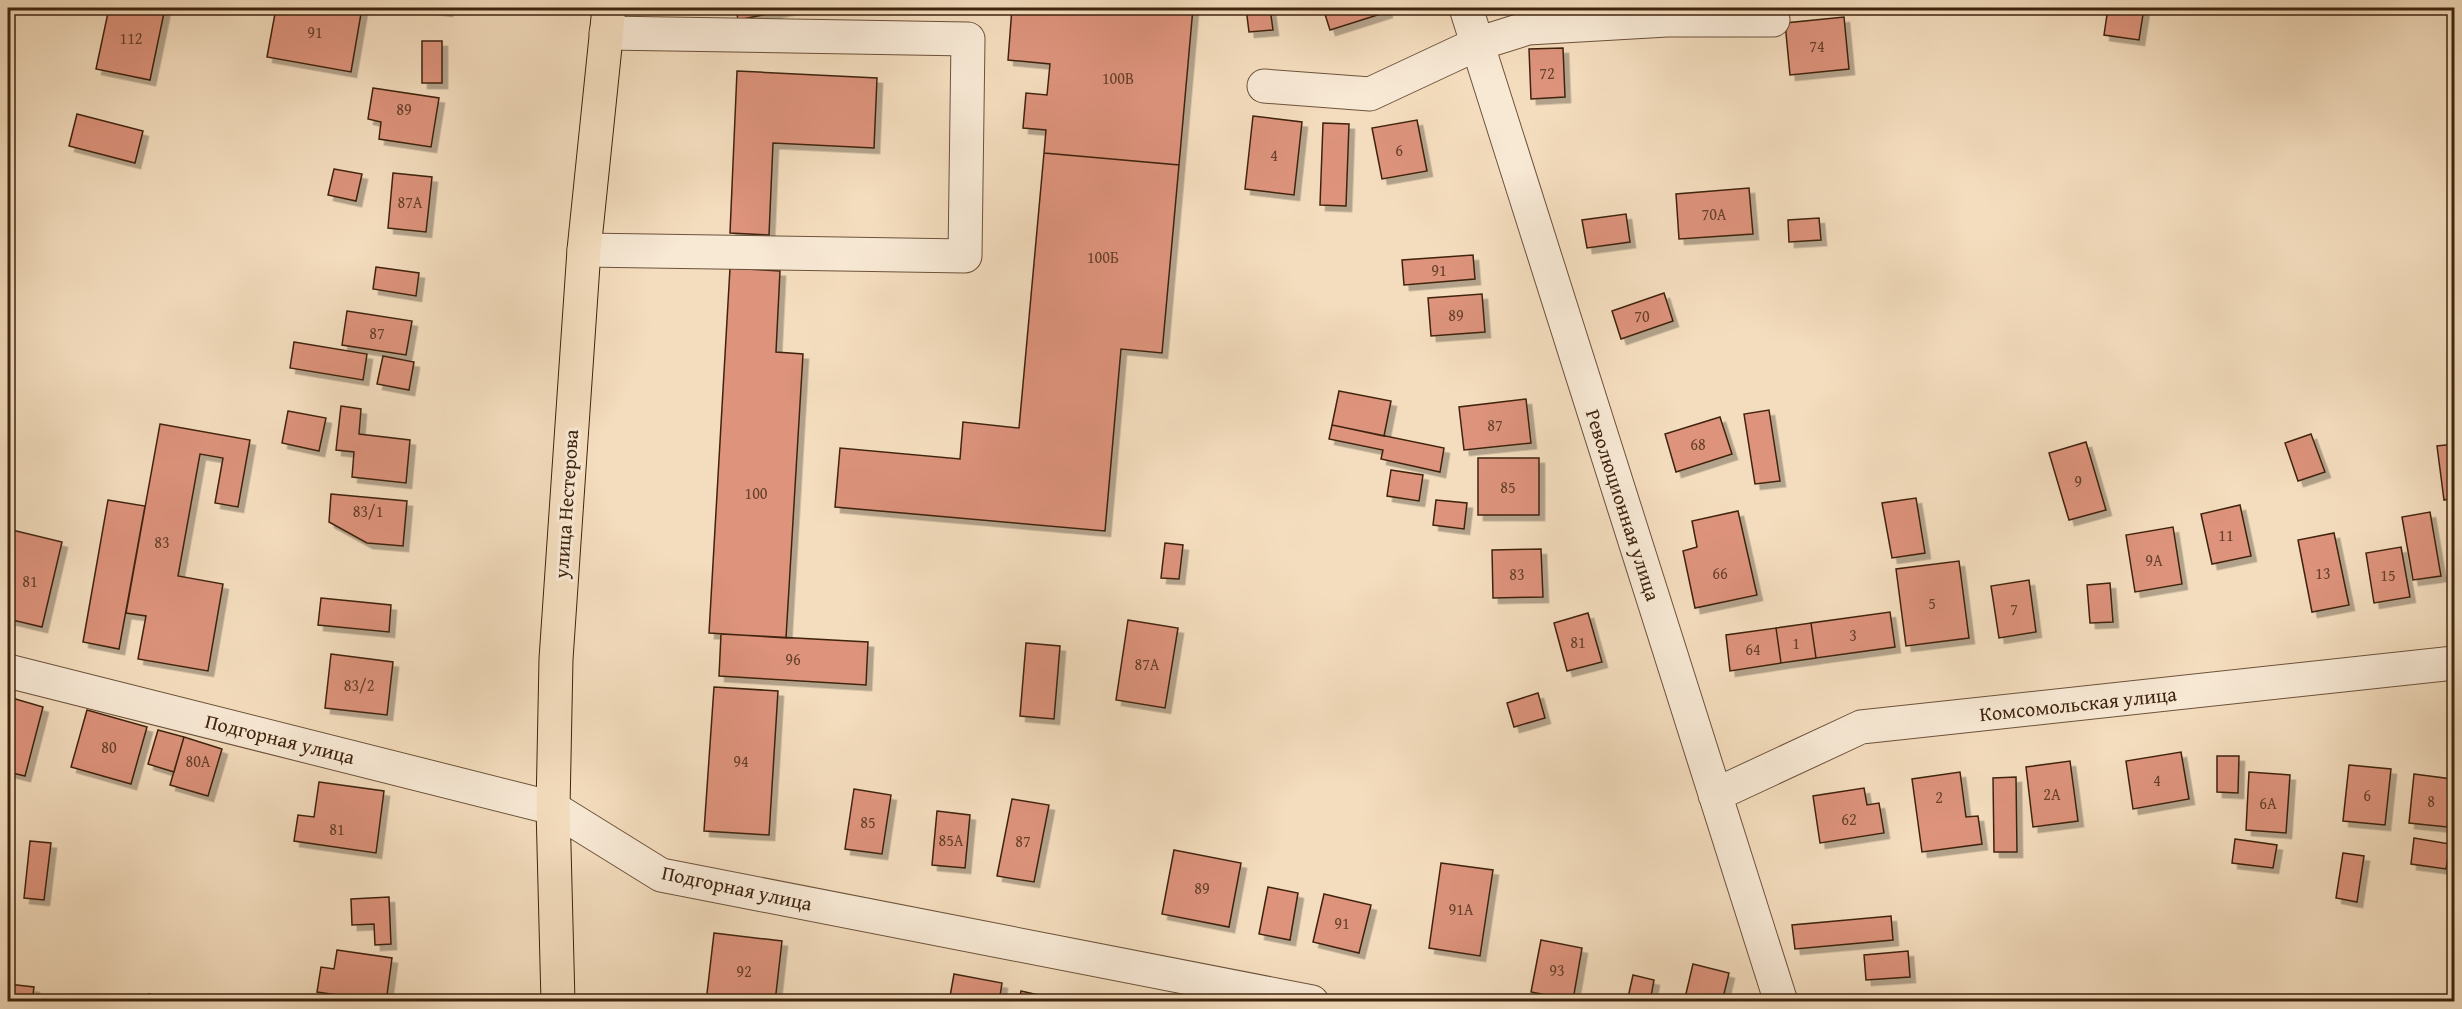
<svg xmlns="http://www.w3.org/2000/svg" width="2462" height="1009" viewBox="0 0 2462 1009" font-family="'Gentium Book Plus',serif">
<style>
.building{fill:#dd937c;stroke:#3f240e;stroke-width:1.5;filter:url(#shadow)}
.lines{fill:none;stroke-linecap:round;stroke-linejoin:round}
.minor-casing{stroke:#6c523a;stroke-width:35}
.major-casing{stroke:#3f240e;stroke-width:35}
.minor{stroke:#f8e9d5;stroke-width:33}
.major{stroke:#f4ddbe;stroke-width:33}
.labels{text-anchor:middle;stroke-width:6;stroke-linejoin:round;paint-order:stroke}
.number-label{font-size:16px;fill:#66402a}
.street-label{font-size:20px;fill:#3f240e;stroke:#f8e9d5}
</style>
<defs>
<filter id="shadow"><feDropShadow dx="5.5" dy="5.5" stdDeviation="0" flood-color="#0004"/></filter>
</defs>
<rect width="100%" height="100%" fill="#f4ddbe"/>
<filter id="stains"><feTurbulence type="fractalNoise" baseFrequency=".00333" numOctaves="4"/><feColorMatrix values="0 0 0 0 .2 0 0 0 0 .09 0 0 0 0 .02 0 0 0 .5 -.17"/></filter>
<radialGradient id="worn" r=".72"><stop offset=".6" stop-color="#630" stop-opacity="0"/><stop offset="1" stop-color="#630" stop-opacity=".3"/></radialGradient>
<path class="building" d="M 109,8 L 165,8 L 150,80 L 96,69 Z
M 276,8 L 362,8 L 351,72 L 267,57 Z
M 425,8 L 448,8 L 447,11 Z
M 736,8 L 796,8 L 738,20 Z
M 1012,8 L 1193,8 L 1179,165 L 1044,153 L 1046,130 L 1023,128 L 1026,93 L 1047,95 L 1050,64 L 1008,60 Z
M 1246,8 L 1270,8 L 1273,30 L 1249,32 Z
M 1323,8 L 1386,8 L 1387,12 L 1330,30 Z
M 2108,8 L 2144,8 L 2139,40 L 2104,35 Z
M 1844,17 L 1849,69 L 1790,75 L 1785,23 Z
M 422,41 L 442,41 L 442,83 L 422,83 Z
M 1563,48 L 1565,97 L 1531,99 L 1529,49 Z
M 737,71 L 877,78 L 874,148 L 773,143 L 769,235 L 730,233 Z
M 373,88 L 439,98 L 431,147 L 379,139 L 381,122 L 368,119 Z
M 77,114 L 143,131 L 135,163 L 69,146 Z
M 1253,116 L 1302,122 L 1294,195 L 1245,189 Z
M 1417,120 L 1427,171 L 1382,179 L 1372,128 Z
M 1323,123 L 1349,124 L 1346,206 L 1320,205 Z
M 1044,153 L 1179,165 L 1162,353 L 1121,349 L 1105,531 L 835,507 L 840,448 L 960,459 L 963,422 L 1019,428 Z
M 334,169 L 362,174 L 356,201 L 328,195 Z
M 393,173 L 432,177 L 426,232 L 388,228 Z
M 1749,188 L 1753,234 L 1679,239 L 1676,194 Z
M 1626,214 L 1630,242 L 1587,248 L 1582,220 Z
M 1819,218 L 1821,240 L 1789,242 L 1788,220 Z
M 1473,255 L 1475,279 L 1404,285 L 1402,260 Z
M 376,267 L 419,273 L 416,296 L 373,289 Z
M 730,268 L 780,271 L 776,352 L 803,354 L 786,638 L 709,633 Z
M 1664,293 L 1673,321 L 1621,339 L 1612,311 Z
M 1482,294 L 1485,332 L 1431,336 L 1428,298 Z
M 347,311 L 412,321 L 406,355 L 342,345 Z
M 294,342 L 367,354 L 363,380 L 290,368 Z
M 383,356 L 414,362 L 409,390 L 377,384 Z
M 1339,391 L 1391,401 L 1384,436 L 1332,425 Z
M 1526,399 L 1531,443 L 1464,450 L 1459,407 Z
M 341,406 L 361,409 L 359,434 L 410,440 L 406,483 L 352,477 L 354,452 L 336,450 Z
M 1769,410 L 1780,481 L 1755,484 L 1744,414 Z
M 288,411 L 326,418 L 319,451 L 282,443 Z
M 1720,417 L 1732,454 L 1676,472 L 1665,434 Z
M 160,424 L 250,440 L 238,507 L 215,503 L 223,458 L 200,454 L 178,576 L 223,584 L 208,671 L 138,659 L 146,616 L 126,613 Z
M 1332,425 L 1444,448 L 1440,472 L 1381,459 L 1383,450 L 1329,439 Z
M 2311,434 L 2325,472 L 2298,481 L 2285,443 Z
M 2086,442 L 2106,510 L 2069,520 L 2049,453 Z
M 2454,444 L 2454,498 L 2444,500 L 2437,446 Z
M 1478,458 L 1539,458 L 1539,515 L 1478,515 Z
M 1391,470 L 1423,475 L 1419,501 L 1387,496 Z
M 331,494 L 407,501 L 403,546 L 367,543 L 329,522 Z
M 1916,498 L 1925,553 L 1892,558 L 1882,503 Z
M 108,500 L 145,506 L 119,649 L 83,642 Z
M 1436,500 L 1467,503 L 1464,529 L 1433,525 Z
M 2240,505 L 2251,556 L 2212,564 L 2201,514 Z
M 1738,511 L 1757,595 L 1695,608 L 1683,551 L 1697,547 L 1692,521 Z
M 2430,512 L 2441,576 L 2413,580 L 2402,517 Z
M 2173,527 L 2182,584 L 2135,592 L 2126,535 Z
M 8,529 L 62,542 L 42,627 L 8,619 Z
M 2334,533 L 2349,605 L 2312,612 L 2298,540 Z
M 2454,535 L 2454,591 L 2453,591 L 2449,536 Z
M 1165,543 L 1183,545 L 1179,579 L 1161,578 Z
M 2401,547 L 2410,597 L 2374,603 L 2366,553 Z
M 1541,549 L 1543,597 L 1493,598 L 1492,550 Z
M 1959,561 L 1969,638 L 1906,646 L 1896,569 Z
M 2029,580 L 2036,632 L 1999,638 L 1991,586 Z
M 2110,583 L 2113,622 L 2090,623 L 2087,585 Z
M 321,598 L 391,605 L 389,632 L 318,625 Z
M 1890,612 L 1895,647 L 1816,658 L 1811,623 Z
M 1588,613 L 1602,662 L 1567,671 L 1554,623 Z
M 1128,620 L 1178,628 L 1165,708 L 1116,700 Z
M 1811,623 L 1816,658 L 1781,663 L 1776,628 Z
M 1776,628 L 1781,663 L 1730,671 L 1726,635 Z
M 721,634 L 868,642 L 866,685 L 719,676 Z
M 1026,643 L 1060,646 L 1054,719 L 1020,716 Z
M 331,654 L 393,662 L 387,715 L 325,708 Z
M 714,687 L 778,691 L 769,835 L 704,831 Z
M 1538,693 L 1545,718 L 1514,727 L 1507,703 Z
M 12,698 L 43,707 L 25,776 L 8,772 L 8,714 Z
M 87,710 L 147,727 L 131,784 L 71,767 Z
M 158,730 L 184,737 L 174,772 L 148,764 Z
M 184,737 L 222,749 L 208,796 L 170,785 Z
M 2181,752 L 2189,799 L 2133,809 L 2126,761 Z
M 2217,756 L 2239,756 L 2238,793 L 2217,792 Z
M 2070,761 L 2078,821 L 2033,827 L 2026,767 Z
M 2349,765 L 2391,769 L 2385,825 L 2343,821 Z
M 1960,772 L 1966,817 L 1978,816 L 1982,844 L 1922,852 L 1912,779 Z
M 2249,772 L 2290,775 L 2286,833 L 2246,830 Z
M 2414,774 L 2452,779 L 2447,827 L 2409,823 Z
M 2016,777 L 2017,852 L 1994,852 L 1993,778 Z
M 319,782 L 384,791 L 376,853 L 294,841 L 298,815 L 314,817 Z
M 1864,788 L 1867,805 L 1879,803 L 1884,833 L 1820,843 L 1813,796 Z
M 854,789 L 891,795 L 882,854 L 845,849 Z
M 1012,799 L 1049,805 L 1034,882 L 997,876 Z
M 937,811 L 970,815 L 965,868 L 932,865 Z
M 2414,838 L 2450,844 L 2446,869 L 2411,864 Z
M 2235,839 L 2277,845 L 2273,868 L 2232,863 Z
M 30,841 L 51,843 L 44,900 L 24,898 Z
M 1174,850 L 1241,863 L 1229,927 L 1162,914 Z
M 2343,853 L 2364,856 L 2357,902 L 2336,898 Z
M 1441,863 L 1493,870 L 1480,956 L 1429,948 Z
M 1268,887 L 1298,893 L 1290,940 L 1259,934 Z
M 1324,894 L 1371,905 L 1359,953 L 1313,942 Z
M 389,897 L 391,944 L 375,945 L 374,924 L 352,925 L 351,899 Z
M 1891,916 L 1893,940 L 1795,949 L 1792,925 Z
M 714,933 L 782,941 L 775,1002 L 706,1002 Z
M 1541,940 L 1582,948 L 1573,1000 L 1531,992 Z
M 337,950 L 392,958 L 386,1002 L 317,992 L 321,967 L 334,969 Z
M 1908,951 L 1910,977 L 1866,980 L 1864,955 Z
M 1693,964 L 1729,973 L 1722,1002 L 1684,1002 Z
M 954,974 L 1002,983 L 999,1002 L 949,1002 Z
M 1633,975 L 1654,980 L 1650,1002 L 1627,1002 Z
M 8,984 L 34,987 L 32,1002 L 8,1002 Z
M 1021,991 L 1048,997 L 1047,1002 L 1019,1002 Z
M 149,994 L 185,1002 L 147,1002 Z
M 1048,997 L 1072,1002 L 1047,1002 Z"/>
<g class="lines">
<defs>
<path id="minor" d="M 1466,8 L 1781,1002
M 1264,86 L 1370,94 L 1477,44 L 1528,28 L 1667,20 L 1773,20
M 584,250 L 965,256 L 968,39 L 606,33
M 8,671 L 553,808 L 661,875 L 1312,1002
M 1715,795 L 1861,727 L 2454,663"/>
<path id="major" d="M 558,1002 L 553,808 L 556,659 L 584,250 L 609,8"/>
</defs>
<use href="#minor" class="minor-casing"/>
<use href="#major" class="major-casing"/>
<use href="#minor" class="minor"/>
<use href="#major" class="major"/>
</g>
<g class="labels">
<g class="number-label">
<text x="315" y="38">91</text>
<text x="131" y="44">112</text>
<text x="1817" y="52">74</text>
<text x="1547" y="79">72</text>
<text x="1118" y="84">100В</text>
<text x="404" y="115">89</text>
<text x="1399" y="156">6</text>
<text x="1274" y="161">4</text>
<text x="410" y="208">87А</text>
<text x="1714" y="220">70А</text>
<text x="1103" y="263">100Б</text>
<text x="1439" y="276">91</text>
<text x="1456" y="321">89</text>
<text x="1642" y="322">70</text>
<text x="377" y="339">87</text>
<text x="1495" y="431">87</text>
<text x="1698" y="450">68</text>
<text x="2078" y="487">9</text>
<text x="1508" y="493">85</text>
<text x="756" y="499">100</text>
<text x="368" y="517">83/1</text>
<text x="2226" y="541">11</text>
<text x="162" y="548">83</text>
<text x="2154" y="566">9А</text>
<text x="1720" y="579">66</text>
<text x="2323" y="579">13</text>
<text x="1517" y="580">83</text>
<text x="2388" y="581">15</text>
<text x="30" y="587">81</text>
<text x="1932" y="609">5</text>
<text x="2014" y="615">7</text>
<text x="1853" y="641">3</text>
<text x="1578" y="648">81</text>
<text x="1796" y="649">1</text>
<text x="1753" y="655">64</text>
<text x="793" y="665">96</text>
<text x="1147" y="670">87А</text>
<text x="359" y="691">83/2</text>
<text x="109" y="753">80</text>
<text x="198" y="767">80А</text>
<text x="741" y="767">94</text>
<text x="2157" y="786">4</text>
<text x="2052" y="800">2А</text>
<text x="2367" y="801">6</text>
<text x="1939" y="803">2</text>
<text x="2431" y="807">8</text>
<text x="2268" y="809">6А</text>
<text x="1849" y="825">62</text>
<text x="868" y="828">85</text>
<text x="337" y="835">81</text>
<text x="951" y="846">85А</text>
<text x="1023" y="847">87</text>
<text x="1202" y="894">89</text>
<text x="1461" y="915">91А</text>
<text x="1342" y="929">91</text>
<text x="1557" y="976">93</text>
<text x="744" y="977">92</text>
</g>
<g class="street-label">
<text transform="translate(566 504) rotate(-86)" y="7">улица Нестерова</text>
<text transform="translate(1623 505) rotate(72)" y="7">Революционная улица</text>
<text transform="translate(2078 704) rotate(-6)" y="7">Комсомольская улица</text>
<text transform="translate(280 739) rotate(14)" y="7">Подгорная улица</text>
<text transform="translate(737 888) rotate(12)" y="7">Подгорная улица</text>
</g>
</g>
<rect width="2462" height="1009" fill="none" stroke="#f4ddbe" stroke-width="30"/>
<rect x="9" y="9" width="2444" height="991" fill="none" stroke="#3f240e" stroke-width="3"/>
<rect x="15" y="15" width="2432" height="979" fill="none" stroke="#3f240e" stroke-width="1.5"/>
<rect width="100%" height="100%" filter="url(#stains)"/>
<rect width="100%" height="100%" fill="url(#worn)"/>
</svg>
